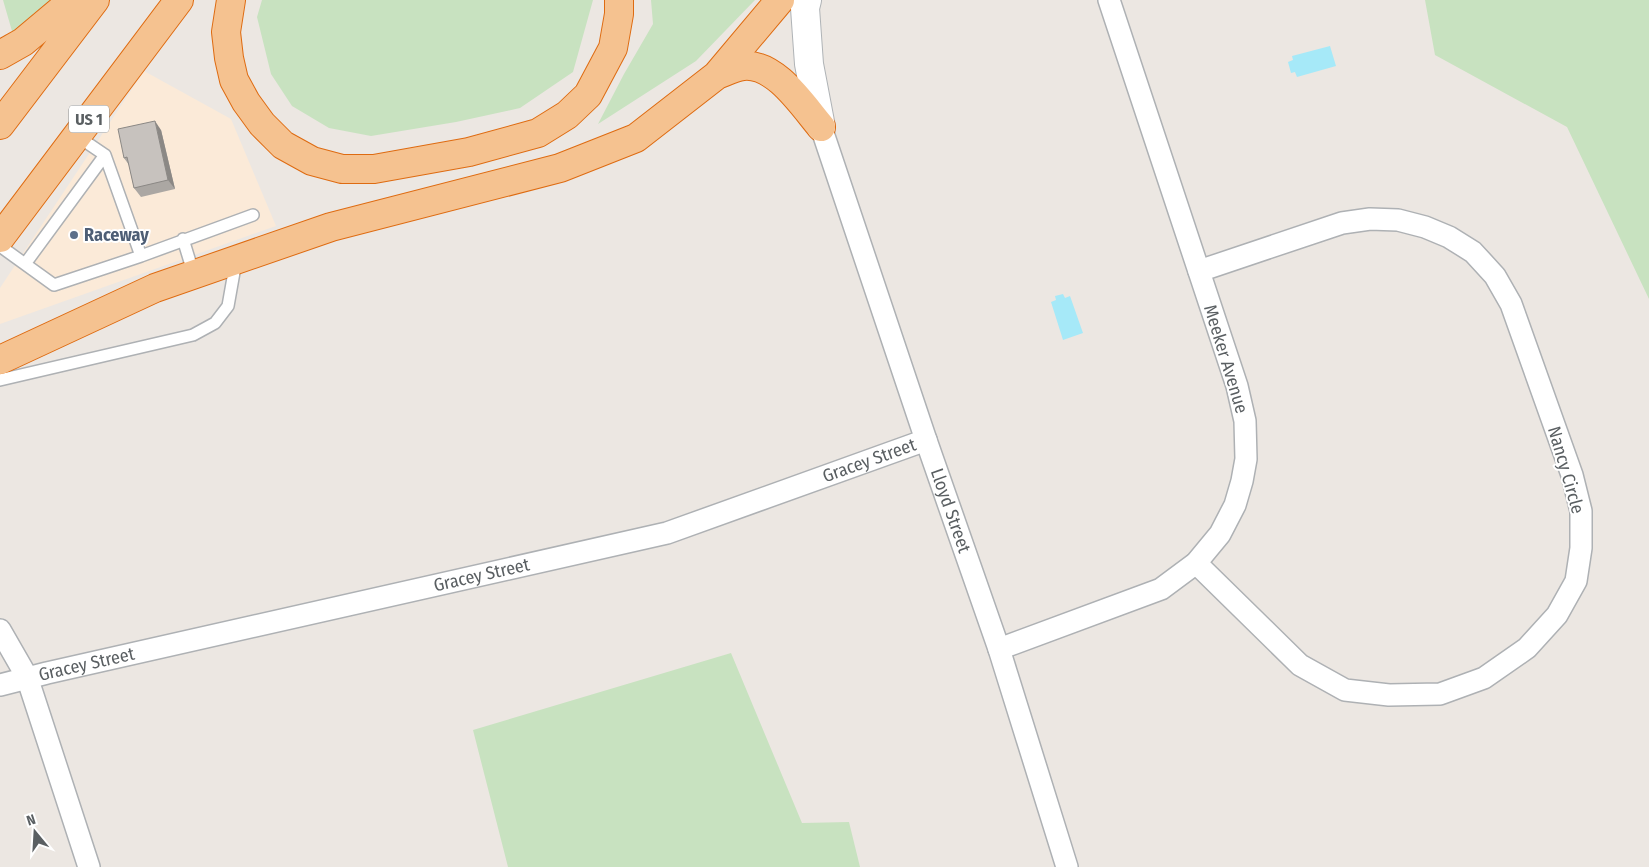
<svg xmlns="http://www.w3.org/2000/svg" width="1649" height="867" viewBox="0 0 1649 867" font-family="'Fira Sans Condensed',sans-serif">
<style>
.commercial{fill:#fbead8}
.green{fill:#c8e2c0}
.water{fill:#a6e9f8}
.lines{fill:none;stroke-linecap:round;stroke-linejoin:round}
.lane-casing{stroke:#aeb1b4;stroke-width:14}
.street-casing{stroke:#aeb1b4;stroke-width:24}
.secondary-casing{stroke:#afb3b6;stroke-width:30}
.highway-casing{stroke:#de6b11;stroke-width:30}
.lane{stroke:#fff;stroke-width:11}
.street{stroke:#fff;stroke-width:21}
.secondary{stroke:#fff;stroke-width:28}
.highway{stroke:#f5c290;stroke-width:28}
.wall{fill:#aba7a3}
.shaded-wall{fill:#8b8885}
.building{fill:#c7c2be;stroke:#8b8885}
.service-dot{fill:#5c6f8a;stroke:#fff;stroke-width:2}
.labels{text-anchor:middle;stroke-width:4;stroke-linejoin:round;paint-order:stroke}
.shield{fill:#fff;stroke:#8c8f91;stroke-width:1}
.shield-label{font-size:16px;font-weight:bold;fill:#5a5f62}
.service-label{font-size:18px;font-weight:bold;fill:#4e5e75;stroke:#fff;text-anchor:start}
.street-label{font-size:18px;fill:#5a5f62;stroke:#fff}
</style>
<rect width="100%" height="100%" fill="#ece7e2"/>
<path class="commercial" d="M 144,71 L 231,119 L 276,226 L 0,324 L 0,288 Z"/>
<path class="green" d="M 3,0 L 60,0 L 14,38 Z
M 262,0 L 593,0 L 573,72 L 520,108 L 456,122 L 371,136 L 329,128 L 292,106 L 271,74 L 257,17 Z
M 651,0 L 755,0 L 696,61 L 598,124 L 624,74 L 653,24 Z
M 1425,0 L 1649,0 L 1649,299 L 1567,127 L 1435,55 Z
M 731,653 L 802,823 L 849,822 L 860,867 L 508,867 L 473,730 Z"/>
<path class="water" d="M 1330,46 L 1336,66 L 1297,77 L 1295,72 L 1291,73 L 1288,62 L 1293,60 L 1292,56 Z
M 1063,294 L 1065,298 L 1070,296 L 1083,333 L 1063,340 L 1051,302 L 1056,300 L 1055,296 Z"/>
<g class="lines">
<defs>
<path id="lane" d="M 77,136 L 105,155 L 141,256 L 253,215
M 183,239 L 194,275
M 0,246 L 54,285 L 141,256
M 25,264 L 105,155
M 0,380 L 193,335 L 215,323 L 228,306 L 236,261"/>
<g id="street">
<path id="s1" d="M 821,127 L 926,440 L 999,649 L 1067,867"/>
<path d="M 1196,563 L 1300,665 L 1345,690 L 1389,695 L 1440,694 L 1484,678 L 1527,648 L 1557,615 L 1576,581 L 1581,548 L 1581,511 L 1572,475 L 1511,304 L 1495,276 L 1473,252 L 1449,237 L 1425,227 L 1398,220 L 1370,219 L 1342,223 L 1199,271"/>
<path d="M 0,630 L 27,677 L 89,867"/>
<path d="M 999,649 L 1161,589 L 1196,563 L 1220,534 L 1235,505 L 1242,481 L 1246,459 L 1245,421 L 1237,386 L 1109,0"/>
<path id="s2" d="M 0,685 L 47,673 L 667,533 L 926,440"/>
</g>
<path id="secondary" d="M 807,0 L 805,8 L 809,64 L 821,127"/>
<path id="highway" d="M 231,0 L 226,32 L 229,58 L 234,80 L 246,102 L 262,124 L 283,145 L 312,161 L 342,169 L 374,169 L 469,152 L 538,133 L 567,115 L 588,95 L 613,48 L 619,14 L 619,0
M 0,55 L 23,42 L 73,0
M 717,75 C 725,72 734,67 743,66 C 775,62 803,106 821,127
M 0,125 L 95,0
M 0,238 L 179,0
M 0,360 L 155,288 L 331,227 L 560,168 L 636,138 L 717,75 L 780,0"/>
</defs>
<use href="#lane" class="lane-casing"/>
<use href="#street" class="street-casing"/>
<use href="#secondary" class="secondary-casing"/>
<use href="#highway" class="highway-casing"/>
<use href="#lane" class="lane"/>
<use href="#street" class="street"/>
<use href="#secondary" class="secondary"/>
<use href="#highway" class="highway"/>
</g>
<path class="wall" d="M 161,130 L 175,189 L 141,197 L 134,188 L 129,165 L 124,158 Z"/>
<path class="shaded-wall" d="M 155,121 L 161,130 L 175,189 L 168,180 Z"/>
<path class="building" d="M 155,121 L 168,180 L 134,188 L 127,157 L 124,158 L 118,129 Z"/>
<circle class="service-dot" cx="74" cy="235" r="5"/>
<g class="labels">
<rect class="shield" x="69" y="105.5" width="40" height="27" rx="4"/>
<g class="shield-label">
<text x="89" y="125">US 1</text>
</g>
<g class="service-label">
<text x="84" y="241">Raceway</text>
</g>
<g class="street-label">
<text transform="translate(1226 359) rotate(73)" y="6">Meeker Avenue</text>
<text dy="6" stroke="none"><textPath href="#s2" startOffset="899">Gracey Street</textPath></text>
<text transform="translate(1566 470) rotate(74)" y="6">Nancy Circle</text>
<text dy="6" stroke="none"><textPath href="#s1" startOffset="405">Lloyd Street</textPath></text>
<text dy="6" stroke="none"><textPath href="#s2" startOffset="494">Gracey Street</textPath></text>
<text dy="6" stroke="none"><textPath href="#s2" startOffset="89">Gracey Street</textPath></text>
</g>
</g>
<g transform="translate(35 832) rotate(342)" stroke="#ffffff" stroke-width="4" paint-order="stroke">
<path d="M0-4L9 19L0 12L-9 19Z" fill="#5a5f62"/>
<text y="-8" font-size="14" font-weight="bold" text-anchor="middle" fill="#5a5f62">N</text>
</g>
</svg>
